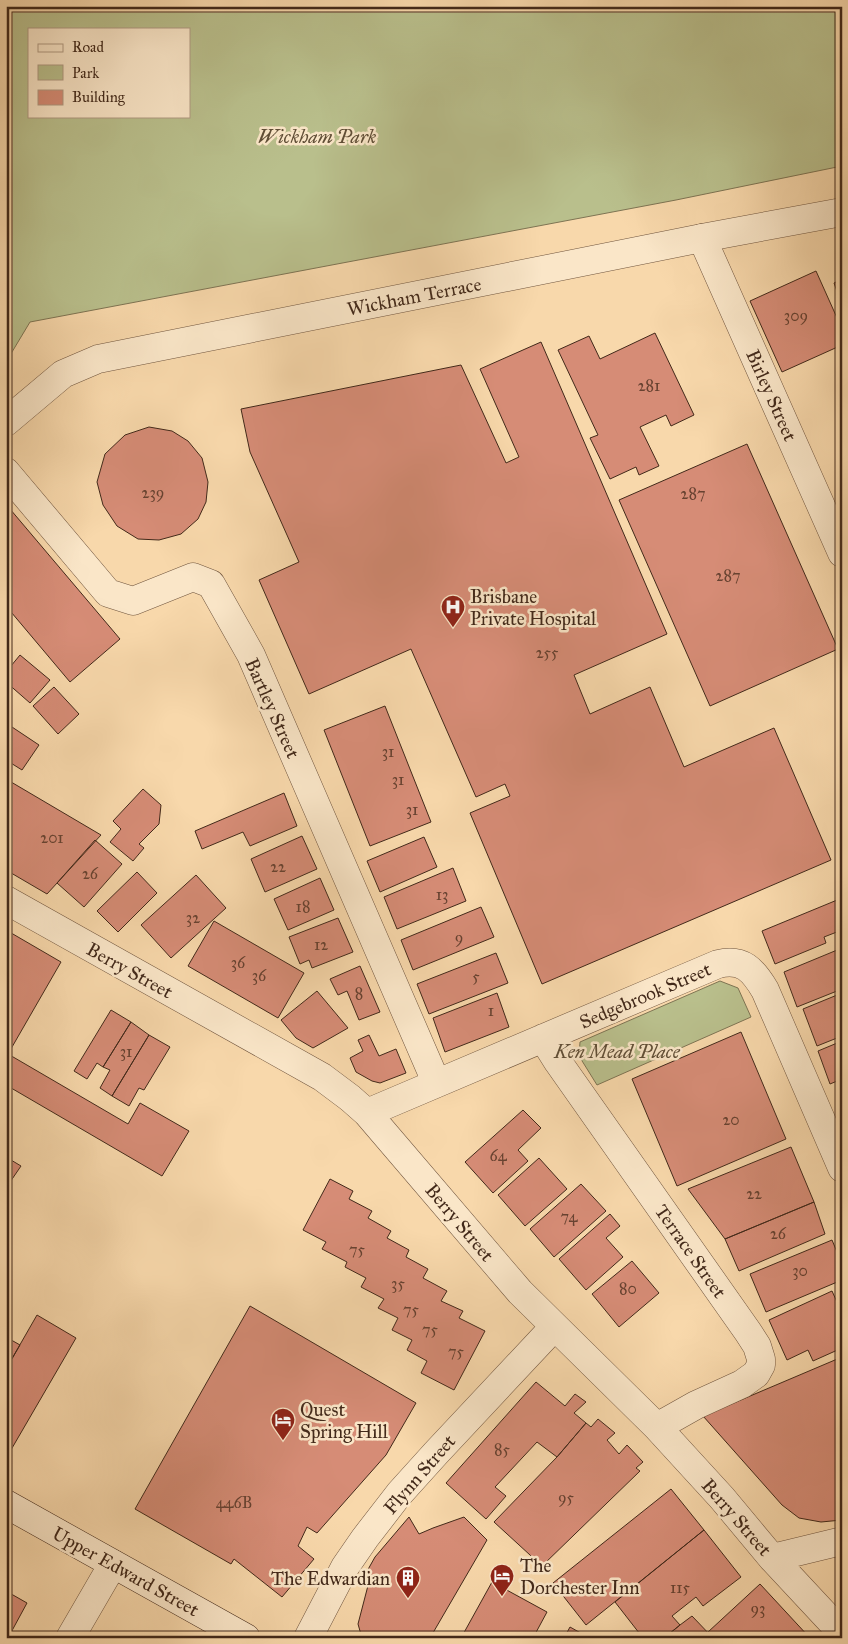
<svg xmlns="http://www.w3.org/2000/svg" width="848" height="1644" viewBox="0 0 848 1644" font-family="'IM FELL Great Primer',serif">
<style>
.green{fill:#b9bf8c;stroke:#7e7453;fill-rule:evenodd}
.building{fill:#d68c76;stroke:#42291a}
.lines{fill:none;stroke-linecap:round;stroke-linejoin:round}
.minor-casing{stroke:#70553e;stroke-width:29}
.tertiary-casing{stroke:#70553e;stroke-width:29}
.secondary-casing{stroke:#42291a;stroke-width:29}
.minor{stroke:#fae6c8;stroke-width:28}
.tertiary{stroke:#fae6c8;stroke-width:28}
.secondary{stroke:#fae6c8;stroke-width:28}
.labels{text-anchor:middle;stroke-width:5;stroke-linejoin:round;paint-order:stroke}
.number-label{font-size:16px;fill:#674231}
.park-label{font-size:19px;font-style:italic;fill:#604e36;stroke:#fae6c8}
.street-label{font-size:19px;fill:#42291a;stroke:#fae6c8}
.poi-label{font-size:19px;fill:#42291a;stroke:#fae6c8;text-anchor:start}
</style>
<rect width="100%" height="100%" fill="#f8d8ab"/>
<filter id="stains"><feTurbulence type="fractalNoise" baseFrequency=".004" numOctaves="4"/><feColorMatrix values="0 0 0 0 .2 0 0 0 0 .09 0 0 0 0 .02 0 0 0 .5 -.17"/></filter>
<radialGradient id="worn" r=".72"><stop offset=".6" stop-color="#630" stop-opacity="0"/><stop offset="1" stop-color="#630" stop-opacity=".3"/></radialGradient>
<path class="green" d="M 6,6 L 842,6 L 842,166 L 676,200 L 30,322 L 6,362 ZM 29,29 L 189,29 L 189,116 L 29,116 Z
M 720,981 L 738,988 L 751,1017 L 597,1085 L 579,1056 L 580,1042 Z"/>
<path class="building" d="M 816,271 L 842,329 L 842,345 L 782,372 L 750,301 Z
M 842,279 L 842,299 L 840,300 L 834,283 Z
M 655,333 L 694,415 L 671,426 L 666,415 L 640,427 L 659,466 L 639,475 L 636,467 L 610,479 L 590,438 L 598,435 L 558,350 L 589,336 L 600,359 Z
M 541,342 L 667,634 L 574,675 L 590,714 L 650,687 L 684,767 L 774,728 L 831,860 L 542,984 L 470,813 L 510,796 L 505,784 L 476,797 L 411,649 L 309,694 L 259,580 L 299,562 L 250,452 L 241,409 L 461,365 L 506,463 L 519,457 L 480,369 Z
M 149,427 L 172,431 L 188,441 L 202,458 L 208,482 L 206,502 L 198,519 L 181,534 L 159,540 L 138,539 L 117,526 L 103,505 L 97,482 L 105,454 L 125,435 Z
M 747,444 L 838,649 L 710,706 L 619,500 Z
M 10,509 L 120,639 L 70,682 L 6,606 L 6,512 Z
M 20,655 L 50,680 L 30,703 L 6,682 L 6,672 Z
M 54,687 L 79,714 L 58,734 L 33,706 Z
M 385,706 L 431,822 L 370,846 L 324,730 Z
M 6,723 L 39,745 L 22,770 L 6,760 Z
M 6,779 L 101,835 L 47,894 L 6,870 Z
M 143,789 L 161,805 L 159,824 L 139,844 L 144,848 L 133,861 L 110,842 L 121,829 L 113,821 Z
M 284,793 L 297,826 L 250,846 L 243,832 L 202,849 L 195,831 Z
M 302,836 L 317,869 L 265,892 L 251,859 Z
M 424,837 L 437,867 L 380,892 L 367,861 Z
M 95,840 L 122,864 L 84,907 L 57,883 Z
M 453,868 L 466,901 L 397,929 L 384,897 Z
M 137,872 L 157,893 L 118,932 L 97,911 Z
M 196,875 L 226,908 L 171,958 L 141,925 Z
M 320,878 L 334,910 L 288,930 L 274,899 Z
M 842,898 L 842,930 L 824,937 L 826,943 L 775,964 L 762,931 Z
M 481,907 L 494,937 L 413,970 L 401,940 Z
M 338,918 L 353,952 L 312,968 L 309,960 L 300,964 L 289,937 Z
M 214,921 L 304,973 L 278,1018 L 188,966 Z
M 6,930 L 61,962 L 8,1054 L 128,1124 L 140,1103 L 189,1131 L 162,1176 L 6,1085 Z
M 842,948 L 842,977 L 837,979 L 842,989 L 797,1007 L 784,972 Z
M 496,953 L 508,983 L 429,1014 L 417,984 Z
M 360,966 L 380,1012 L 359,1020 L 347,991 L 338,995 L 330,979 Z
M 317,991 L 348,1028 L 313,1048 L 296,1038 L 281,1020 Z
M 497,993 L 509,1027 L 445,1052 L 433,1018 Z
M 842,993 L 842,1036 L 817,1046 L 803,1009 Z
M 111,1010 L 131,1022 L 103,1067 L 97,1063 L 87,1079 L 74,1071 Z
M 131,1022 L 149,1035 L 112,1096 L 100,1088 L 110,1070 L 103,1067 Z
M 741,1032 L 786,1139 L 677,1186 L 632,1079 Z
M 149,1035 L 170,1047 L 144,1090 L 139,1088 L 129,1106 L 112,1096 Z
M 369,1035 L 379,1056 L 396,1049 L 406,1073 L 380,1083 L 372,1081 L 356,1072 L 350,1058 L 363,1051 L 358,1040 Z
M 842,1041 L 842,1079 L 830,1084 L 818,1051 Z
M 523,1110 L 541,1128 L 518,1150 L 528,1161 L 493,1193 L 465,1162 Z
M 791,1147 L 814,1202 L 725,1239 L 688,1189 Z
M 6,1157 L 21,1166 L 6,1188 Z
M 539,1158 L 567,1189 L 525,1226 L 498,1195 Z
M 330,1179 L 353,1191 L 349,1199 L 372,1211 L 368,1218 L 391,1231 L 387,1238 L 409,1250 L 406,1257 L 428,1269 L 423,1278 L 447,1291 L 441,1301 L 463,1311 L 459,1318 L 485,1331 L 454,1390 L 421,1373 L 427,1361 L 407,1350 L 412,1340 L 392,1330 L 398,1318 L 378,1308 L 384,1299 L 361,1287 L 366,1278 L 345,1267 L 347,1262 L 322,1249 L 326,1242 L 303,1230 Z
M 581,1184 L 606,1211 L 554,1257 L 530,1229 Z
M 814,1202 L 825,1234 L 739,1271 L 725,1239 Z
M 610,1214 L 620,1226 L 606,1238 L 623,1257 L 586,1290 L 559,1259 Z
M 832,1240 L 842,1264 L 842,1280 L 766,1312 L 750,1274 Z
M 632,1261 L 659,1293 L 619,1327 L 592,1294 Z
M 832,1291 L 842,1313 L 842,1348 L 813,1361 L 808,1350 L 787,1360 L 769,1320 Z
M 250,1306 L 416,1403 L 386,1455 L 317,1533 L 307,1527 L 298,1546 L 314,1559 L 282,1597 L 234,1559 L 231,1564 L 135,1509 Z
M 37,1315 L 76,1338 L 8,1455 L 6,1454 L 6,1369 Z
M 6,1337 L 20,1345 L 6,1369 Z
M 842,1357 L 842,1520 L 821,1522 L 799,1518 L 782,1505 L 703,1416 Z
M 536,1382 L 565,1406 L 575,1394 L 586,1402 L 574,1413 L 586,1423 L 557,1457 L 537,1442 L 495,1487 L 506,1496 L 486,1519 L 446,1483 Z
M 598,1419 L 615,1433 L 607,1440 L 619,1454 L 627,1445 L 643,1462 L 636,1468 L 640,1471 L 542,1566 L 494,1522 L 557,1457 L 586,1423 L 591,1427 Z
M 671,1489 L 704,1530 L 586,1625 L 553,1583 Z
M 409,1517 L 419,1534 L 433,1528 L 464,1517 L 487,1540 L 430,1638 L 362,1638 L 358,1624 L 371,1574 L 366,1573 L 375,1557 Z
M 704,1530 L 741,1577 L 703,1606 L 696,1597 L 672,1616 L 680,1625 L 664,1638 L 643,1638 L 615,1602 Z
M 492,1582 L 547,1612 L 533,1638 L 461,1638 Z
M 760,1584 L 810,1638 L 713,1638 L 708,1632 Z
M 6,1591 L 27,1603 L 8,1638 L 6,1638 Z
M 692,1616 L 713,1638 L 664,1638 L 680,1625 Z
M 570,1627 L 586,1636 L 590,1638 L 564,1638 Z"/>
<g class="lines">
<defs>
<path id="minor" d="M 702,238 L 842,553
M 6,472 L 108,593 L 133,601 L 193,577 L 211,584 L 251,655 L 436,1082
M 6,900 L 322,1077 L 350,1098 L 367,1113 L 520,1292 L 657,1427 L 722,1498 L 772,1558 L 842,1633
M 543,1038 L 558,1062 L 748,1332 L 757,1346 L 761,1359 L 761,1365 L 756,1374 L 742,1384 L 696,1405 L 657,1427
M 367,1113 L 718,964 C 743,958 753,970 765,990 L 842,1168
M 772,1558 L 842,1541
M 70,1638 L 113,1564
M 308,1638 L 345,1567 L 365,1538 L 399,1494 L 436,1453 L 554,1327"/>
<path id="tertiary" d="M 6,422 L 63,374 L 98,359 L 702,238 L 842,212"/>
<path id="secondary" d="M 6,1504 L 246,1638"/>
</defs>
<use href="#minor" class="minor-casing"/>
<use href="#tertiary" class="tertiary-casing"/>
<use href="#secondary" class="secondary-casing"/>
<use href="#minor" class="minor"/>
<use href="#tertiary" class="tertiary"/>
<use href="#secondary" class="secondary"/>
</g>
<defs>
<symbol id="hospital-pin" viewBox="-11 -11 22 30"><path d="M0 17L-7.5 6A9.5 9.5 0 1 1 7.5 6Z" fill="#8f2418" stroke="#fae6c8"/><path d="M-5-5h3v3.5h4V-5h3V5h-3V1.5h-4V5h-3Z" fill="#fff"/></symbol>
<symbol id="hotel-pin" viewBox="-11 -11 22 30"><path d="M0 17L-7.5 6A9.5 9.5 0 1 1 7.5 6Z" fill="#8f2418" stroke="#fae6c8"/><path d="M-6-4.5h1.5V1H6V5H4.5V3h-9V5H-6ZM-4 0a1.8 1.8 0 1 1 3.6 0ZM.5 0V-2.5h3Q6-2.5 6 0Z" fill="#fff"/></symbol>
<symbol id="building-pin" viewBox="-11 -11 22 30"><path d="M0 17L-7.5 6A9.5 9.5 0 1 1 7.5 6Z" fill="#8f2418" stroke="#fae6c8"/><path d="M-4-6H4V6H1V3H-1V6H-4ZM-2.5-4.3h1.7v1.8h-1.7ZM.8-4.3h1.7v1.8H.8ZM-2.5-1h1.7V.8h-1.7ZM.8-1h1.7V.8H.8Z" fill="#fff"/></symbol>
</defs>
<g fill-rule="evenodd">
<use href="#hospital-pin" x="439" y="593" width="28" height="38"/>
<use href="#hotel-pin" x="269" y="1406" width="28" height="38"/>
<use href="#hotel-pin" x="488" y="1562" width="28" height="38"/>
<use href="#building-pin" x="394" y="1564" width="28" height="38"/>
</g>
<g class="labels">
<g class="number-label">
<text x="796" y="321">309</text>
<text x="649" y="391">281</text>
<text x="153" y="498">239</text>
<text x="693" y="499">287</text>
<text x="728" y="581">287</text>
<text x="547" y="658">255</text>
<text x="388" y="757">31</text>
<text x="398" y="785">31</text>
<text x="412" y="815">31</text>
<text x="52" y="843">201</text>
<text x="278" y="872">22</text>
<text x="90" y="879">26</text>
<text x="442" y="900">13</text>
<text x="303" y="912">18</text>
<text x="193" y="923">32</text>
<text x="459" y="943">9</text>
<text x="321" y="950">12</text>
<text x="238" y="968">36</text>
<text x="259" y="981">36</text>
<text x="476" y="982">5</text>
<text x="359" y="999">8</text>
<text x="491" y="1016">1</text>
<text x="126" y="1057">31</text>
<text x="731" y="1125">20</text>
<text x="498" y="1161">64</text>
<text x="754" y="1199">22</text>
<text x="569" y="1222">74</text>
<text x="778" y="1239">26</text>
<text x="357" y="1255">75</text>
<text x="800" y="1276">30</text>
<text x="398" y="1289">35</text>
<text x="628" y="1294">80</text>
<text x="411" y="1315">75</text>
<text x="430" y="1335">75</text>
<text x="456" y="1357">75</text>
<text x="502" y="1455">85</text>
<text x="566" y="1503">95</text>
<text x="234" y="1508">446B</text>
<text x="680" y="1593">115</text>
<text x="758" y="1614">93</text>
</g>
<g class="park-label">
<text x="317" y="143">Wickham Park</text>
<text x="617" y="1058">Ken Mead Place</text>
</g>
<g class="street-label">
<text transform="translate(414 296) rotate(-11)" y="7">Wickham Terrace</text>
<text transform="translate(772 395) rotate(66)" y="7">Birley Street</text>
<text transform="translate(273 708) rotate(66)" y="7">Bartley Street</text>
<text transform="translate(130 970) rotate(29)" y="7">Berry Street</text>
<text transform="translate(645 995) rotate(-23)" y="7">Sedgebrook Street</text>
<text transform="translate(460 1222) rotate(50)" y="7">Berry Street</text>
<text transform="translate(691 1251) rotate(55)" y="7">Terrace Street</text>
<text transform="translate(419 1474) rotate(-49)" y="7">Flynn Street</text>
<text transform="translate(737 1517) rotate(49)" y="7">Berry Street</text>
<text transform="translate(126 1571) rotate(29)" y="7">Upper Edward Street</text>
</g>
<g class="poi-label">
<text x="470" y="603">Brisbane<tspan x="470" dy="22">Private Hospital</tspan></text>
<text x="300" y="1416">Quest<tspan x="300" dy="22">Spring Hill</tspan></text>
<text x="520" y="1572">The<tspan x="520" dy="22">Dorchester Inn</tspan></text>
<text x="390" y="1585" text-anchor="end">The Edwardian</text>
</g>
</g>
<rect width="848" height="1644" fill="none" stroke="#f8d8ab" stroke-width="25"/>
<rect x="8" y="8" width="833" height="1629" fill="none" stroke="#42291a" stroke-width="2.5"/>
<rect x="12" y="12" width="823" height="1619" fill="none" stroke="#42291a"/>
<rect x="28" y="28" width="162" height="90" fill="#fae6c8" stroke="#b09a82"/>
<rect x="38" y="44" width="25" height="8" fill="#fae6c8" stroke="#b09a82"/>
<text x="72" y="52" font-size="15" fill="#42291a">Road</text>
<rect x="38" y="65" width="25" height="15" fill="#b9bf8c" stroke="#b09a82"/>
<text x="72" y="78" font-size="15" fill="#42291a">Park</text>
<rect x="38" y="90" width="25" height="15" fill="#d68c76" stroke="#b09a82"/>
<text x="72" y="102" font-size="15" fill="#42291a">Building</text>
<rect width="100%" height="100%" filter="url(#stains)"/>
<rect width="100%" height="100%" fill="url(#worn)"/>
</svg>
